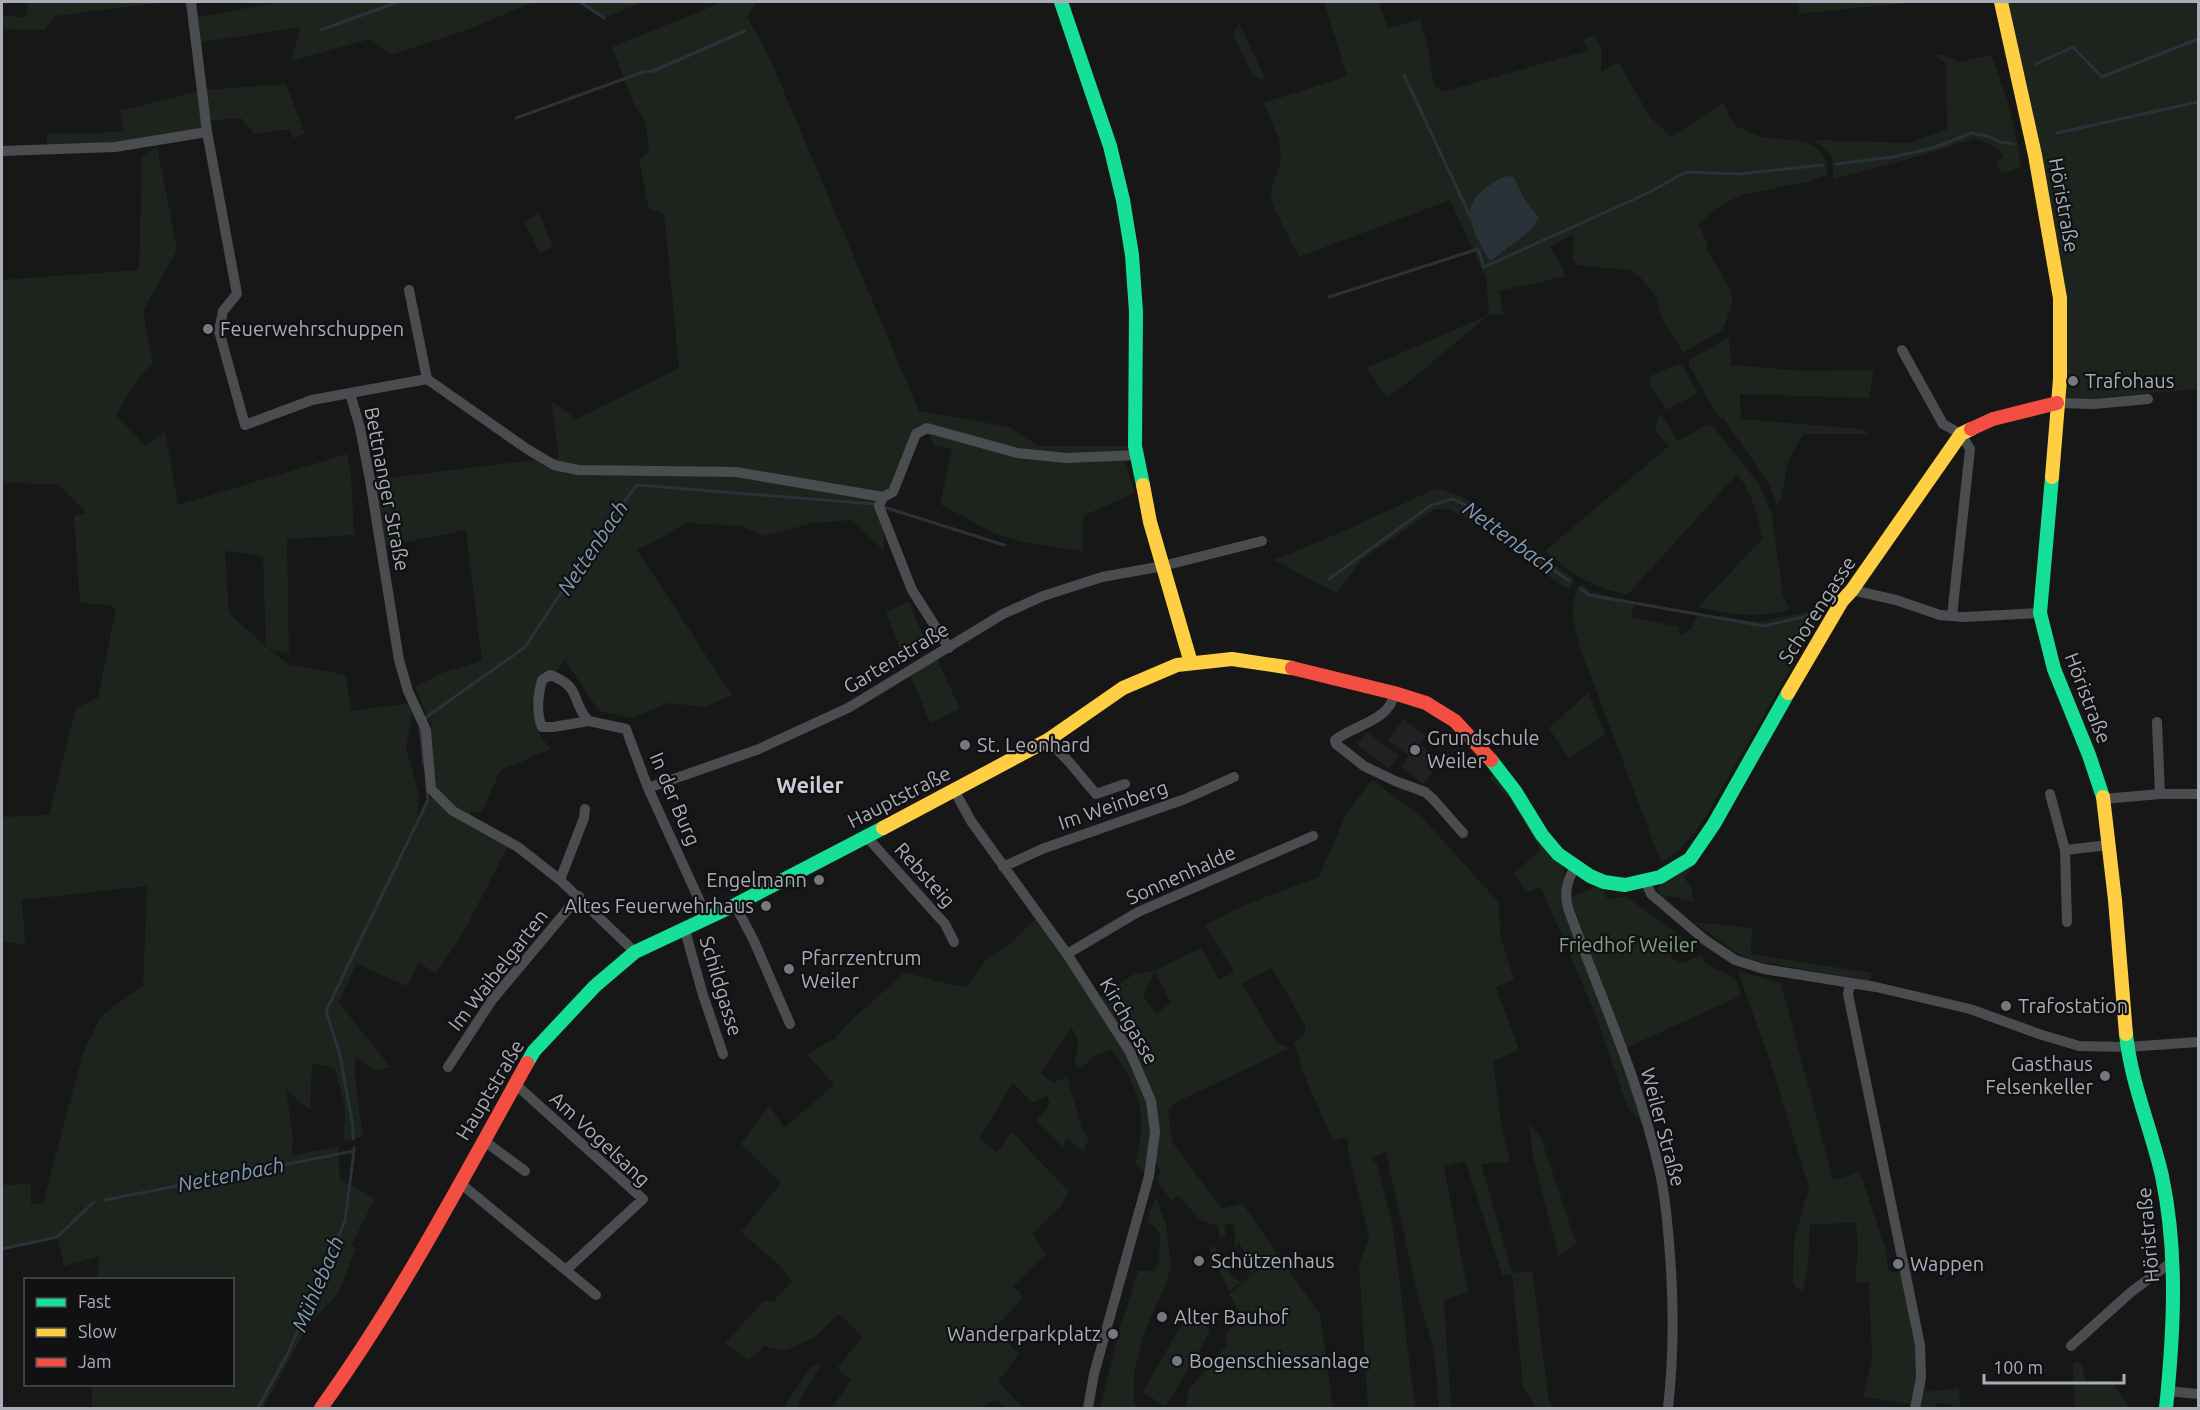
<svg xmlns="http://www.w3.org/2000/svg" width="2200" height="1410" viewBox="0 0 2200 1410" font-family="Ubuntu,sans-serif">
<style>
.built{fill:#212123}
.green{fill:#1d241e;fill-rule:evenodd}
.water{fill:#2a3239}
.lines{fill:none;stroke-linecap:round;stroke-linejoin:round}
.stream{stroke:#2a3239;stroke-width:3}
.street{stroke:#4b4c50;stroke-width:10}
.fast{stroke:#16e098;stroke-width:14}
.slow{stroke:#ffcf43;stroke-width:14}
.jam{stroke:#f24e42;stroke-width:14}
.poi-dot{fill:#757880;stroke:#111113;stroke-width:2}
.labels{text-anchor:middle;stroke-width:4.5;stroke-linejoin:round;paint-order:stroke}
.street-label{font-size:20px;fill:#a8adb8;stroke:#111113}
.poi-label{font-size:20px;fill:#a8adb8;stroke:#111113;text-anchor:start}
.park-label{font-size:20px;fill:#7fa381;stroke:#111113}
.water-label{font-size:21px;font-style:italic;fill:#7f9bb3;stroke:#111113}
.quarter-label{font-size:22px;font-weight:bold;fill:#c9ccd4;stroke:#111113}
</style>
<rect width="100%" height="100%" fill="#171717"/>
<path class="built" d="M 1404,719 L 1426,736 L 1420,744 L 1441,761 L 1423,784 L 1402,767 L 1409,756 L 1388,740 Z
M 1367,732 L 1399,756 L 1389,769 L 1357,744 Z"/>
<path class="green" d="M 28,2 L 167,2 L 55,16 L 45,30 L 2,29 L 2,16 L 26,17 Z
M 279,2 L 534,2 L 464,31 L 390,55 L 370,39 L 291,61 L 301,27 L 196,43 L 193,18 Z
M 577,2 L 643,2 L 604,18 Z
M 723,2 L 757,2 L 747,16 L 771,61 L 919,411 L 1009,427 L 1038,446 L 1135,446 L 1124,459 L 1135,493 L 1083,516 L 1082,551 L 1023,542 L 994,533 L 940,504 L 952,449 L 934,445 L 926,428 L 916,434 L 893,492 L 883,497 L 884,551 L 852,520 L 813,523 L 764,536 L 741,526 L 686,523 L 657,540 L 637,550 L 732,695 L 705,707 L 668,703 L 632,718 L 599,711 L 565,660 L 531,706 L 539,733 L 550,749 L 500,771 L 482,812 L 471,812 L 467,822 L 510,842 L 462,935 L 436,973 L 419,963 L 407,986 L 356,964 L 339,1003 L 390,1067 L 376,1071 L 355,1056 L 355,1079 L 363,1137 L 344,1140 L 345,1109 L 335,1068 L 312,1063 L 310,1110 L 286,1090 L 293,1138 L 292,1156 L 338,1146 L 340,1180 L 375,1198 L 352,1244 L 356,1248 L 338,1294 L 308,1325 L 263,1408 L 92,1408 L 92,1385 L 232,1384 L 232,1280 L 98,1279 L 99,1256 L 64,1266 L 57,1237 L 2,1249 L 2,1185 L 31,1184 L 31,1204 L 43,1203 L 83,1053 L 101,1016 L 129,995 L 143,987 L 147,886 L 22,900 L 25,944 L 2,942 L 2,817 L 49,815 L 76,708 L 98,698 L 116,608 L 109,605 L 80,603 L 74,516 L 86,512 L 58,484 L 2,483 L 2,280 L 139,270 L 142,157 L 157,146 L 177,250 L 143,311 L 153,364 L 138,379 L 116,415 L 146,446 L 165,431 L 178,505 L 347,454 L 351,477 L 354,535 L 287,539 L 289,654 L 268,648 L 288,664 L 346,675 L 351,711 L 413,703 L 406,749 L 419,794 L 417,821 L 433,795 L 431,724 L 415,687 L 442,673 L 482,661 L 466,530 L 381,547 L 370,480 L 559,457 L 551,401 L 576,419 L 679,368 L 664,213 L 649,209 L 639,160 L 649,151 L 645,121 L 633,102 L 612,47 ZM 225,551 L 263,556 L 266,647 L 229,613 Z
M 1324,2 L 1378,2 L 1388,28 L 1420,19 L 1428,47 L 1434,86 L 1443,92 L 1590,50 L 1584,43 L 1586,37 L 1596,36 L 1602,52 L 1601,72 L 1618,62 L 1650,117 L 1671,137 L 1724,102 L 1730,118 L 1739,129 L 1743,128 C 1770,151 1825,122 1828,175 L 1806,182 L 1741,195 L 1717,208 L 1698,225 L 1707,242 L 1707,250 C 1714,262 1734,289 1732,302 C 1731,312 1725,320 1723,330 L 1683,352 L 1661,317 L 1656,296 L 1642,279 L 1630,270 L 1577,265 L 1573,258 L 1574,234 L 1550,246 L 1566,276 L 1499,291 L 1503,314 L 1489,315 L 1406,384 L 1387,397 L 1366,368 L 1489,315 L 1486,278 L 1450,200 L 1299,257 L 1275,210 L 1270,194 L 1281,160 L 1279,140 L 1264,103 L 1347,76 ZM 1514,177 L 1525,200 L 1539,219 L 1531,230 L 1515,241 Z
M 1799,2 L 1916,2 L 1798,14 Z
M 2006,2 L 2198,2 L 2198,389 L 2070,400 L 2066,397 L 2064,304 Z
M 1239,23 L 1267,83 L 1252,74 L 1233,35 Z
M 1935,55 L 1943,55 L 1959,62 L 1991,55 C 2005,91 2017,129 2021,167 L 2001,174 L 1997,160 L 2003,158 L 2000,150 L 1976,138 L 1923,155 L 1834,179 L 1831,155 L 1814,140 L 1910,143 L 1947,129 L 1946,64 Z
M 286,84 L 305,134 L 293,138 L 290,129 L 254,134 L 241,118 L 206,121 L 207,132 L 46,150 L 47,134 L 124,132 L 120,111 L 202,90 Z
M 539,213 L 553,247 L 540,253 L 524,222 Z
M 1729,337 L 1731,365 L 1803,371 L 1874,370 L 1869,398 L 1740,394 L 1741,419 L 1863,429 L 1869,434 L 1804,434 C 1796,445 1790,455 1787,468 C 1783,481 1785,494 1777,505 L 1770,485 L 1723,418 L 1719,418 L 1689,365 L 1689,360 Z
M 1678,364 L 1683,366 L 1698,393 L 1667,410 L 1650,385 L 1651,376 Z
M 1660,413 L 1678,441 L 1710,423 L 1759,484 L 1772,516 L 1783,596 L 1789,607 L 1787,610 C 1755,619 1730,614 1698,607 L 1762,539 C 1758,517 1752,491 1737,474 L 1627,595 L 1602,588 L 1575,575 L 1545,551 L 1669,446 L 1655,430 Z
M 1437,488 L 1465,498 L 1575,580 L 1569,589 L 1555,581 L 1496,533 L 1449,509 L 1435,509 L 1364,558 L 1336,593 L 1274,560 L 1337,534 Z
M 1582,584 L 1591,592 L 1636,603 L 1630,617 L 1679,627 L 1678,633 L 1683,634 L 1692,628 L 1698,613 L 1757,622 L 1813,611 L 1820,611 L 1819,619 L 1707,814 C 1692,837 1685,848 1661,862 L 1580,648 C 1575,629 1566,600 1582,584 Z
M 909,601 L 925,641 L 902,653 L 886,612 Z
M 936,657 L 960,709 L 930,723 L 909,671 Z
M 1588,693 L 1605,735 L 1569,758 L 1549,728 Z
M 1494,774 L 1562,864 L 1564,873 L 1563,903 L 1649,1131 L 1628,1108 L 1594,1011 L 1541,887 L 1526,892 L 1514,873 L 1541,850 L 1511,801 L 1489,777 Z
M 1372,780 L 1422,817 L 1499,903 L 1500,936 L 1514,979 L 1496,987 L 1519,1050 L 1493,1061 L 1501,1124 L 1510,1162 L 1481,1164 L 1512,1273 L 1532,1271 L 1549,1400 L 1555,1408 L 1536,1408 L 1523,1387 L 1512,1274 L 1503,1276 L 1465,1161 L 1444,1167 L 1468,1292 L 1444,1300 L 1451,1408 L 1439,1408 L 1434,1350 L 1418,1297 L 1386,1152 L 1371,1158 L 1377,1164 L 1392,1222 L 1415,1408 L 1368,1408 L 1359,1264 L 1369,1238 L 1349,1156 L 1347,1137 L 1333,1141 L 1305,1077 L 1294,1043 L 1304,1035 L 1306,1027 L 1272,968 L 1242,983 L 1278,1044 L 1290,1048 L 1175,1103 L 1168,1111 L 1172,1142 L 1222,1209 L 1242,1203 L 1320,1315 L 1333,1408 L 1185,1408 L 1189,1389 L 1227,1345 L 1225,1334 L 1242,1318 L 1229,1294 L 1266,1263 L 1259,1258 L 1260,1264 L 1249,1277 L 1251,1262 L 1239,1243 L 1235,1249 L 1235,1227 L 1232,1223 L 1224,1225 L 1226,1236 L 1219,1238 L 1219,1226 L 1200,1220 L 1178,1195 L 1172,1201 L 1159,1184 L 1157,1175 L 1161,1174 L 1153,1155 L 1149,1176 L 1135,1164 C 1148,1117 1140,1087 1111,1049 L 1094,1056 L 1081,1068 L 1074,1062 C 1078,1049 1082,1039 1071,1028 L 1041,1073 L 1053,1083 L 1067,1077 L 1082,1129 L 1089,1138 L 1083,1151 L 1068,1139 L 1062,1147 L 1036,1121 L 1050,1104 L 1047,1096 L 1032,1103 L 1013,1083 L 979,1138 L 997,1152 L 1012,1132 L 1069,1192 L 1059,1208 L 1032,1234 L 1046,1255 L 1013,1286 L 1024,1297 L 994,1328 L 1019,1354 L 998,1382 L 1023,1408 L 1006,1408 L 996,1399 L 979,1408 L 832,1408 L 851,1380 L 837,1368 L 863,1337 L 839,1314 L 813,1338 L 784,1351 L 764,1346 L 749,1360 L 725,1343 L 764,1301 L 774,1301 L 792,1281 L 779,1265 L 741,1232 L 781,1183 L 741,1144 L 769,1105 L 784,1128 L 834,1085 L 807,1054 L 834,1039 L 854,1018 L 905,972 L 939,982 L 967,987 L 988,957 L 1009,945 L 1039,916 L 1097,1000 L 1134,974 L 1156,970 L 1201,948 L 1219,980 L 1234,972 L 1205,925 L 1242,906 L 1319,877 L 1346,814 ZM 1155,971 L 1171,1003 L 1156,1013 L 1143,996 Z
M 1696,863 L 1684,878 L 1691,887 L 1694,902 L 1670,896 L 1663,898 L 1657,890 L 1661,883 Z
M 1597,887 L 1604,892 L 1608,900 L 1625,896 L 1684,938 L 1667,946 L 1673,959 L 1682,963 L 1703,955 L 1704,963 L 1735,978 L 1742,995 L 1626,1048 L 1570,897 Z
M 1694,922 L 1752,928 L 1751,954 L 1872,973 L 1869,981 L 1757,961 L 1735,952 Z
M 1738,971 L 1781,983 L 1833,1180 L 1860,1172 L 1885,1248 L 1888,1268 L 1891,1273 L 1911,1270 L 1924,1346 L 1925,1392 L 1959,1388 L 1960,1408 L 1952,1408 L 1951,1404 L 1937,1403 L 1936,1408 L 1918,1408 L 1916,1405 L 1863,1397 L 1872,1357 L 1869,1283 L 1855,1282 L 1858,1249 L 1856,1223 L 1810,1224 L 1808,1265 L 1803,1292 L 1793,1284 L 1794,1240 L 1809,1188 L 1773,1070 Z
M 1529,1123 L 1541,1138 L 1576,1243 L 1559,1256 L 1533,1158 Z
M 1156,1197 L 1166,1224 L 1171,1265 L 1166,1283 L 1144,1333 L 1134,1374 L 1134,1403 L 1138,1408 L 1100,1408 L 1118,1335 L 1138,1271 L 1155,1271 L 1159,1259 L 1160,1233 L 1147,1220 Z
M 1214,1246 L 1233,1278 L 1238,1281 L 1246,1279 L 1229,1291 L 1209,1248 Z
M 1187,1316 L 1211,1330 L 1166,1406 L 1142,1392 Z
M 2081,1362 L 2086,1382 L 2111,1381 L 2130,1408 L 2075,1408 L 2073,1364 Z
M 822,1363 L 796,1408 L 783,1408 L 812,1366 Z"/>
<path class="water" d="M 1506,176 L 1514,177 L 1525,200 L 1539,218 L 1531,230 L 1490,261 C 1467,222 1455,200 1506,176 Z"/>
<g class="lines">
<path class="stream" d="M 580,2 L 604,18
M 321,30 L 398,2
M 2036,64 L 2073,47 L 2102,77 L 2198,39
M 1404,75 L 1470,216
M 516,118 L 643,72 L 653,71 L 745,31
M 2057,133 L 2198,102
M 1836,164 L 1893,157 L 1936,147 L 1971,133 L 1987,136 L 2000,142 L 2014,144
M 1329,297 L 1478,249 L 1484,267 L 1646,194 L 1686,172 L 1739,174 L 1823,165
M 884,507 L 1004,545
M 1329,579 L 1431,505 L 1453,499 L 1468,506 L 1569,581
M 1581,589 L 1589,595 L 1764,626 L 1812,615
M 425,718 L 525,647 L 603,530 L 637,485 L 874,504
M 420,727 L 424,765
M 353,1139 L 353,1127 L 340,1055 L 326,1011 L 428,800 L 427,790
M 105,1200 L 354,1151 L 354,1148
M 2,1249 L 57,1237 L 94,1202
M 258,1408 L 288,1353 L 345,1221 L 354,1151"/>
<path class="street" d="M 191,2 L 207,132 L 237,294 L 223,311 L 219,331 L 245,425 L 312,400 L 350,393 L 360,428 L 370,480 L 399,660 L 408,691 L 426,730 L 431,789 L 453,811 L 518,847 L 560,880 L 635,952
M 2,151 L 115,147 L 207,132
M 409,290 L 427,379
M 1902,350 L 1943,424 L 1961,434 L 1970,449 L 1952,616
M 350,393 L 427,379 L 527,449 L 554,465 L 578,470 L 736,472 L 883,497 L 879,506 L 912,590 L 949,648
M 2057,403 L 2094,404 L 2148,399
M 883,497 L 893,492 L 916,434 L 927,428 L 1017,453 L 1066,458 L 1138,455
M 1852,590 L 1896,600 L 1940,615 L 1964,617 L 2040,613
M 1394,693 C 1392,720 1352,726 1335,740 L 1336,744 L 1364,766 L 1395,781 L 1425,792 L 1433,799 L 1463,833
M 589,721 C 570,702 583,687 550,675 L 542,680 C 538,695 536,713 542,727 L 553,727 L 589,721 L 626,729 L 648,788 L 707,917
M 2157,722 L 2160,794
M 1048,740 L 1070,763 L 1096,794 L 1125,784
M 648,788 L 759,749 L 848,708 L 1003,614 L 1043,596 L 1102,577 L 1163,566 L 1262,541
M 954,790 L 971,821 L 1067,954 L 1130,1052 L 1151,1101 L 1155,1132 L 1149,1176 L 1094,1374 L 1088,1408
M 2050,794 L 2065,850
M 2103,799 L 2160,794 L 2198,794
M 865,835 L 945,924 L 954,942
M 1003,867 L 1042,849 L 1185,799 L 1234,777
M 1575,867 C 1567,881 1564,892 1568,908 C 1600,996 1640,1082 1660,1173 C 1666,1200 1668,1227 1670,1255 C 1674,1308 1674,1355 1668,1408
M 560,880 L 584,818 L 585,809
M 1646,882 L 1651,894 L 1705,940 L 1735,960 L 1764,969 L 1876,987 L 1970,1009 L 2039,1034 L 2079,1046 L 2127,1047 L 2198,1042
M 735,905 L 754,941 L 790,1024
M 2067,922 L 2065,850 L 2109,845
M 684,927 L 703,995 L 723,1054
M 1067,954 L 1138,912 L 1313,836
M 1850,983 L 1848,994 L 1920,1345 L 1921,1378 L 1915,1408
M 448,1067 L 492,1000 L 579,896
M 514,1083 L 643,1199 L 566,1270
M 483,1140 L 525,1171
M 460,1183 L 596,1295
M 2071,1346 L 2131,1292 L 2173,1261
M 2168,1391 L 2198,1394"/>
<path class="fast" d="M 1061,2 L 1110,146 L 1123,200 L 1132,255 L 1136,312 L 1135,446 L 1143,485
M 2052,477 L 2040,613 L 2054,669 L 2089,755 L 2103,797
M 1491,760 L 1515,791 L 1542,835 L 1558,854 L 1590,876 L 1604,882 L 1625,885 L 1660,877 L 1690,859 L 1714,824 L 1788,693
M 2126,1034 C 2131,1083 2151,1128 2162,1176 C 2178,1253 2174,1330 2166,1408
M 527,1063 L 534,1051 L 595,986 L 635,952 L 735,905 L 883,828"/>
<path class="slow" d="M 2001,2 L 2035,155 L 2060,298 L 2060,379 L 2052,477
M 1143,485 L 1150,522 L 1191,663
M 1788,693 L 1842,601 L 1852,590 L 1961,434 L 1971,429
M 2103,797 L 2115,900 L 2126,1034
M 883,828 L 1048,740 L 1123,688 L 1177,665 L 1232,659 L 1292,668"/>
<path class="jam" d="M 1971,429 L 1993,419 L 2057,403
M 1292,668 L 1394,693 L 1426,703 L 1455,721 L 1491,760
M 321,1408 C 399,1300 462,1180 527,1063"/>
</g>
<g class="poi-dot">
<circle cx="208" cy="329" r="6"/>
<circle cx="2073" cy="381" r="6"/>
<circle cx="965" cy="745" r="6"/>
<circle cx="1415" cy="750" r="6"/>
<circle cx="819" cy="880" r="6"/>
<circle cx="766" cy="906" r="6"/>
<circle cx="789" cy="969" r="6"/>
<circle cx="2006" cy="1006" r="6"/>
<circle cx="2105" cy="1076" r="6"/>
<circle cx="1199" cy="1261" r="6"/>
<circle cx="1898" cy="1264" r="6"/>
<circle cx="1162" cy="1317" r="6"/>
<circle cx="1113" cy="1334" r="6"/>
<circle cx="1177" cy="1361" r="6"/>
</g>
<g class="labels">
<g class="street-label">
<text transform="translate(2064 205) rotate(80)" y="7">Höristraße</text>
<text transform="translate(387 489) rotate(79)" y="7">Bettnanger Straße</text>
<text transform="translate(1817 610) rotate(-57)" y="7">Schorengasse</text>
<text transform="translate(896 658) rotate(-31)" y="7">Gartenstraße</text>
<text transform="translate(2088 698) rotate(69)" y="7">Höristraße</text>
<text transform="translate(899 797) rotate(-27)" y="7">Hauptstraße</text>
<text transform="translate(675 799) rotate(67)" y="7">In der Burg</text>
<text transform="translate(1113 805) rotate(-19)" y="7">Im Weinberg</text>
<text transform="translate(925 875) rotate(48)" y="7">Rebsteig</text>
<text transform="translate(1181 875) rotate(-24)" y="7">Sonnenhalde</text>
<text transform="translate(498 970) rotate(-52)" y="7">Im Waibelgarten</text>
<text transform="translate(721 986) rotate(73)" y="7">Schildgasse</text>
<text transform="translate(1129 1021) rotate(60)" y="7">Kirchgasse</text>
<text transform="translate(490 1090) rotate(-59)" y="7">Hauptstraße</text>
<text transform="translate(1663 1127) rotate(75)" y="7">Weiler Straße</text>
<text transform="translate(600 1139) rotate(43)" y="7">Am Vogelsang</text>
<text transform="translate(2148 1235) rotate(-95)" y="7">Höristraße</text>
</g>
<g class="poi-label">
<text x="220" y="336">Feuerwehrschuppen</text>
<text x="2085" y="388">Trafohaus</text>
<text x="1427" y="745">Grundschule<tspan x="1427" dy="23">Weiler</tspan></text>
<text x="977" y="752">St. Leonhard</text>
<text x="807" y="887" text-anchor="end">Engelmann</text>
<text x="754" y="913" text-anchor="end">Altes Feuerwehrhaus</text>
<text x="801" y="965">Pfarrzentrum<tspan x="801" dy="23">Weiler</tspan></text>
<text x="2018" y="1013">Trafostation</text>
<text x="2093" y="1071" text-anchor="end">Gasthaus<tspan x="2093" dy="23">Felsenkeller</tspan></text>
<text x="1211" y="1268">Schützenhaus</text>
<text x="1910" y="1271">Wappen</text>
<text x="1174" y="1324">Alter Bauhof</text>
<text x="1101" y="1341" text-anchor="end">Wanderparkplatz</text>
<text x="1189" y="1368">Bogenschiessanlage</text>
</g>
<g class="park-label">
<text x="1628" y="952">Friedhof Weiler</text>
</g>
<g class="water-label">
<text transform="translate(1509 538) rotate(36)" y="7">Nettenbach</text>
<text transform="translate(593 548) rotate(-56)" y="7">Nettenbach</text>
<text transform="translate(231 1175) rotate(-11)" y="7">Nettenbach</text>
<text transform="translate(318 1284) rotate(-67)" y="7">Mühlebach</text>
</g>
<g class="quarter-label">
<text x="810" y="793">Weiler</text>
</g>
</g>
<rect width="2200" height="1410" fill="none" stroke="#a8adb8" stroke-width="6"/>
<rect x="24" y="1278" width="210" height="108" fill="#111113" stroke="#4d4f55" stroke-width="1.5"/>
<rect x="36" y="1298" width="30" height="9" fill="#16e098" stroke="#4d4f55" stroke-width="1.5"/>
<text x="78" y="1308" font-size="18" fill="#a8adb8">Fast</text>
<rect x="36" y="1328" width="30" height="9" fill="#ffcf43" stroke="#4d4f55" stroke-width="1.5"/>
<text x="78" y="1338" font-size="18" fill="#a8adb8">Slow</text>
<rect x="36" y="1358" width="30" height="9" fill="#f24e42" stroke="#4d4f55" stroke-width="1.5"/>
<text x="78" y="1368" font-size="18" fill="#a8adb8">Jam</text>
<path d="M1984 1374v9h140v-9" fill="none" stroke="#a8adb8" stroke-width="3"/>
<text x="1993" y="1374" font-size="18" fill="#a8adb8" stroke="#111113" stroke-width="4.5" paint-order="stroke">100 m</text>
</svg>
